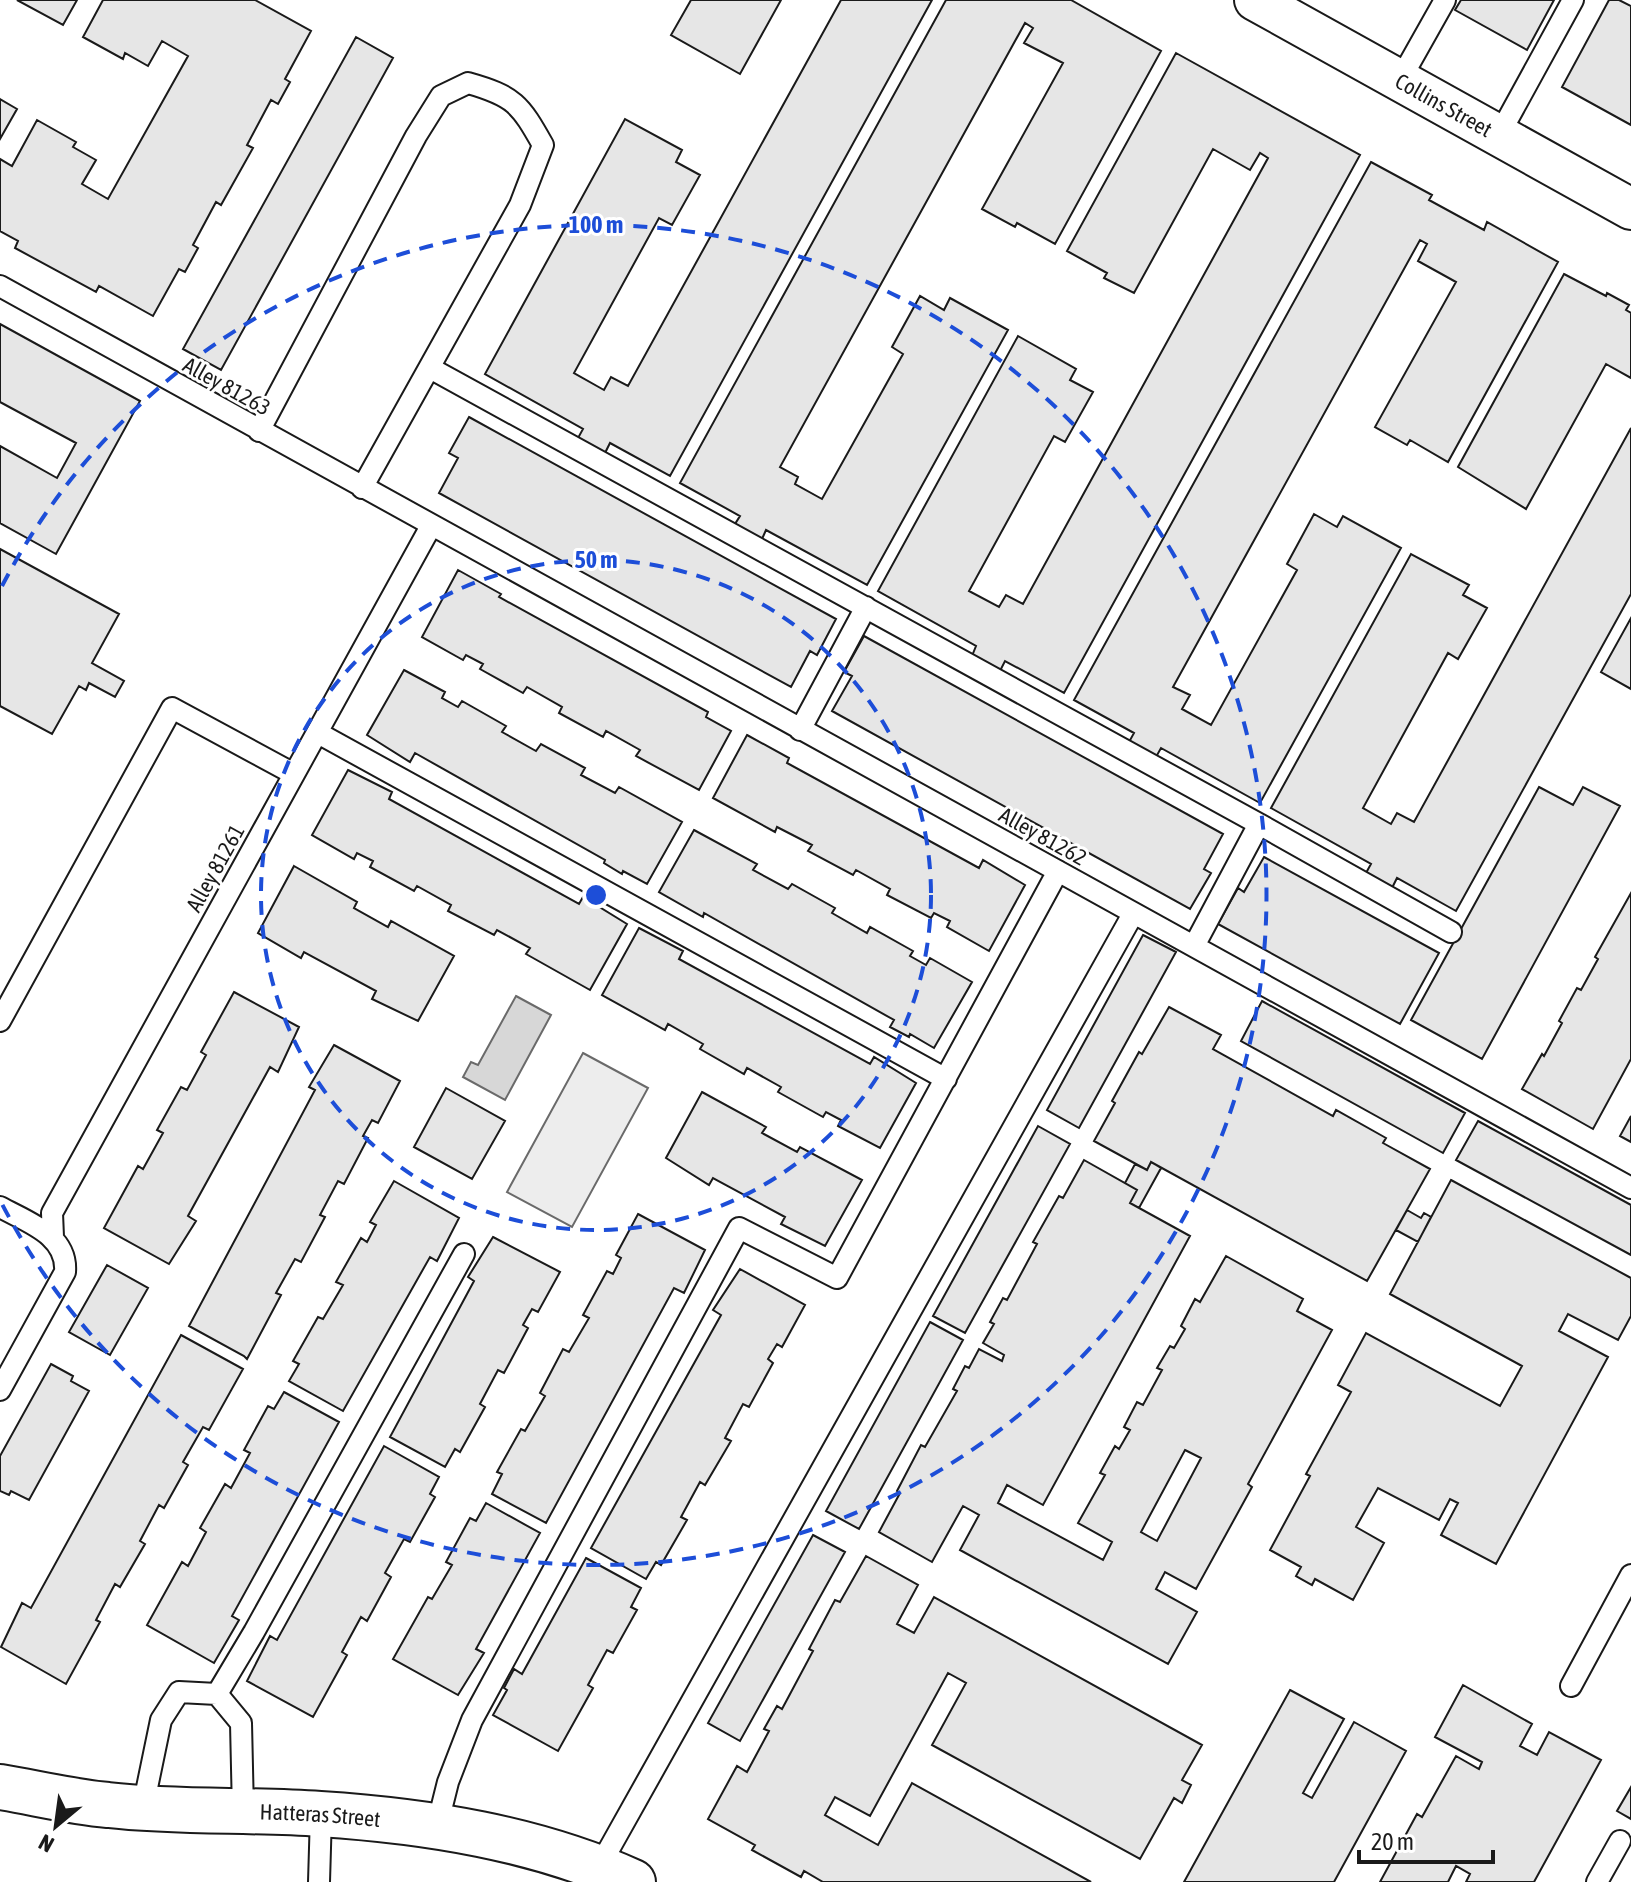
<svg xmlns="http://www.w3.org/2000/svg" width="1631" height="1882" viewBox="0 0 1631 1882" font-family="'Asap Condensed',sans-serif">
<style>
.green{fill:#ededed;stroke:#6a6a6a;stroke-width:2}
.water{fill:#d7d7d7;stroke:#6a6a6a;stroke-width:2}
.building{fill:#e6e6e6;stroke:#1a1a1a;stroke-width:2;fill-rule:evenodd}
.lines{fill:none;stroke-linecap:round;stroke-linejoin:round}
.service-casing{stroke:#1a1a1a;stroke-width:24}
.minor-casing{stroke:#1a1a1a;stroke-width:44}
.tertiary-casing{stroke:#1a1a1a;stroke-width:48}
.service{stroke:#fff;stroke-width:20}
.minor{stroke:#fff;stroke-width:40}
.tertiary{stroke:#fff;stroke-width:44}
.ring{fill:none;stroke:#1d4ed8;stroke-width:4;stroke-dasharray:14 10}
.labels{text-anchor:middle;stroke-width:6;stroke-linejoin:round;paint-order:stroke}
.street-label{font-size:22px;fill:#1a1a1a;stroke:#fff}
.centre{fill:#1d4ed8;stroke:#fff;stroke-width:4}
.ring-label{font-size:24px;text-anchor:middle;font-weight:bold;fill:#1d4ed8;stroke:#fff;stroke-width:6;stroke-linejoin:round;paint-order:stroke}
</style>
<rect width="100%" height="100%" fill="#fff"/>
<path class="green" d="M 583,1053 L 648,1088 L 572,1227 L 507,1192 Z"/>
<path class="water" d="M 516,996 L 551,1015 L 505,1100 L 463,1077 L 471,1062 L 478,1065 Z"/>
<path class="building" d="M 17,0 L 77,0 L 63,25 Z
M 103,0 L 255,0 L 311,31 L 285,79 L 290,82 L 278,104 L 271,100 L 247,145 L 253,148 L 221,205 L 216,202 L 193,245 L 198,248 L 185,272 L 179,269 L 153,316 L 99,286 L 96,292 L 15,248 L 18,241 L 0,231 L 0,159 L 12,166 L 37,120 L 76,142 L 73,147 L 96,160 L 82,184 L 108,199 L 188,56 L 162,41 L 148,66 L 125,53 L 123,59 L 83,37 Z
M 691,0 L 781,0 L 740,74 L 671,35 Z
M 841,0 L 932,0 L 670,476 L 610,443 L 605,453 L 578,438 L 583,429 L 485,374 L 625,119 L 682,150 L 676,162 L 700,175 L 672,225 L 659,218 L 574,373 L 604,390 L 611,377 L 628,386 Z
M 946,0 L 1071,0 L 1161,51 L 1055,244 L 1017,223 L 1015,227 L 982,209 L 1063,63 L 1024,43 L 1033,28 L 1025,23 L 780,467 L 798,477 L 795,484 L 822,499 L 903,354 L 892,347 L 920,296 L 944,310 L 950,298 L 1008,330 L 867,585 L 766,530 L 762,539 L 735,524 L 740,516 L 680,483 Z
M 1461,0 L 1554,0 L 1527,50 L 1455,10 Z
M 1609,0 L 1619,0 L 1631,6 L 1631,125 L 1562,87 Z
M 356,37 L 393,58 L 221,370 L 183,349 Z
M 1176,53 L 1360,155 L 1064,693 L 1005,661 L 1000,671 L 972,656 L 976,646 L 878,591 L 1018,336 L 1076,369 L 1070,380 L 1093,392 L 1065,442 L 1054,436 L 969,591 L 999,607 L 1006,595 L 1023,604 L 1268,158 L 1260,153 L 1250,170 L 1213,149 L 1134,293 L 1104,278 L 1107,273 L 1067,251 Z
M 0,99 L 17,109 L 0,139 Z
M 1371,162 L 1432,195 L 1429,200 L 1484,230 L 1487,222 L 1558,262 L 1448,462 L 1410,440 L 1407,445 L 1375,427 L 1456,282 L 1418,261 L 1427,244 L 1420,240 L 1173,687 L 1190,695 L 1182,709 L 1211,725 L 1297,570 L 1287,564 L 1314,514 L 1337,527 L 1343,516 L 1401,548 L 1260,803 L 1161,748 L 1156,757 L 1129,742 L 1134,733 L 1074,700 Z
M 1564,274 L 1606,296 L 1607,293 L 1629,305 L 1626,310 L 1631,313 L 1631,378 L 1606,364 L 1526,509 L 1458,467 Z
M 0,324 L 140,401 L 56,554 L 0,523 L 0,446 L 57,478 L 76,443 L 0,402 Z
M 469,417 L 836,619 L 817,655 L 810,651 L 791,687 L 439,493 L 458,458 L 449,453 Z
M 1631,428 L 1631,594 L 1456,911 L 1397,878 L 1392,888 L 1366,873 L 1371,864 L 1271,808 L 1411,554 L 1469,585 L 1463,595 L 1487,608 L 1458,659 L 1448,653 L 1363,808 L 1391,824 L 1397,813 L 1414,822 Z
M 0,549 L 119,614 L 92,663 L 124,681 L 115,697 L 89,683 L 86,690 L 79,686 L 52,734 L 0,706 Z
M 458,570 L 501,594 L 499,597 L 708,712 L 706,717 L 731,731 L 699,790 L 636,756 L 640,750 L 606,731 L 603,737 L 559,713 L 562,707 L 527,687 L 523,693 L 480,669 L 483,664 L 466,655 L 463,660 L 422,637 Z
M 1631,618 L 1631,689 L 1601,672 Z
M 864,636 L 1223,834 L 1204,869 L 1211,873 L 1190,909 L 832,711 L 852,676 L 844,672 Z
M 404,670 L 445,692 L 442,698 L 458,707 L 462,701 L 506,726 L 502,732 L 536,751 L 541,744 L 585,768 L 581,775 L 615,793 L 619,787 L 682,822 L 647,884 L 623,871 L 622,874 L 604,863 L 605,860 L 415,753 L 410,762 L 367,735 Z
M 747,735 L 789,758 L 787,763 L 979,868 L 983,860 L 1025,885 L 989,951 L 947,927 L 950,921 L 934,913 L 931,918 L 887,895 L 890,889 L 856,870 L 853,875 L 808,851 L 812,845 L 777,827 L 775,832 L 713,798 Z
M 348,770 L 392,792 L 389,799 L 579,904 L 583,897 L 627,924 L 590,990 L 526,954 L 530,948 L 497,930 L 494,935 L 448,911 L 451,905 L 417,886 L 414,891 L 370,867 L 373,861 L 357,853 L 354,859 L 312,835 Z
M 1539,787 L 1573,805 L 1583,787 L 1620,806 L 1482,1059 L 1411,1020 Z
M 694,830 L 757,864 L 753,870 L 788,889 L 792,884 L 835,908 L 832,913 L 867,933 L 870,927 L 913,951 L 910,956 L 926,965 L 930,958 L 972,982 L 934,1048 L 910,1034 L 909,1037 L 890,1027 L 894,1020 L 704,913 L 703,917 L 659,892 Z
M 1264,857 L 1439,953 L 1400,1024 L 1218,924 L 1238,888 L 1244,892 Z
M 294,866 L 357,902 L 354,908 L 388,927 L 391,921 L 454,956 L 418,1021 L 372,999 L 376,991 L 304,952 L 301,958 L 258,933 Z
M 1631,893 L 1631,1059 L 1593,1129 L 1522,1089 L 1542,1054 L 1544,1056 L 1562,1023 L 1559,1021 L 1577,988 L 1581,990 L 1598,959 L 1595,957 Z
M 639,928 L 683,951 L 679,959 L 870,1064 L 874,1057 L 916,1083 L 880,1148 L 838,1126 L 841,1120 L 826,1112 L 823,1117 L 778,1092 L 781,1087 L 747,1068 L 744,1074 L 700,1049 L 703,1044 L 668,1024 L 665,1030 L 602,995 Z
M 1143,935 L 1176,952 L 1079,1128 L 1047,1110 Z
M 234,992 L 299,1027 L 278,1072 L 270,1067 L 188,1216 L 196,1221 L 169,1264 L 104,1228 L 138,1166 L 143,1169 L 163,1133 L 157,1130 L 181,1087 L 187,1090 L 206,1055 L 201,1052 Z
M 1262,1001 L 1465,1113 L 1443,1153 L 1241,1041 Z
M 1169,1007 L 1221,1035 L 1213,1049 L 1333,1116 L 1336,1110 L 1386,1138 L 1383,1143 L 1430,1169 L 1367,1281 L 1151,1162 L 1147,1170 L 1094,1141 L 1115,1103 L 1112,1101 L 1139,1052 L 1142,1054 Z
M 334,1045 L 400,1081 L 378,1123 L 372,1120 L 363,1136 L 368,1138 L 344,1184 L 338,1181 L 320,1215 L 325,1217 L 301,1262 L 295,1259 L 276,1293 L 281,1295 L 247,1359 L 244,1356 L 189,1326 L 315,1090 L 309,1087 Z
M 446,1088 L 505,1121 L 472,1179 L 414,1147 Z
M 702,1092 L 766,1127 L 762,1133 L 797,1152 L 800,1147 L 862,1180 L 825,1246 L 781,1224 L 785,1217 L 713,1178 L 709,1185 L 666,1158 Z
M 1631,1116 L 1631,1142 L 1620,1136 Z
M 1478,1121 L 1631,1205 L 1631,1255 L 1456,1160 Z
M 1038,1126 L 1070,1144 L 965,1333 L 933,1316 Z
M 1084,1160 L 1137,1190 L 1130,1203 L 1190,1236 L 1043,1505 L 1007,1485 L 998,1503 L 1103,1560 L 1112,1542 L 1078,1523 L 1105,1475 L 1100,1473 L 1115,1446 L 1119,1449 L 1130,1430 L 1124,1427 L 1137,1402 L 1143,1405 L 1162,1370 L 1157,1368 L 1170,1346 L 1174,1348 L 1185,1329 L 1181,1326 L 1195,1299 L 1200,1302 L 1226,1256 L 1303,1299 L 1297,1311 L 1332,1330 L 1248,1484 L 1252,1487 L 1196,1589 L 1165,1572 L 1156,1589 L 1197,1612 L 1168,1664 L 960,1550 L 979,1515 L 963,1506 L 932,1562 L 879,1532 L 900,1493 L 897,1491 L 921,1445 L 925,1447 L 957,1391 L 953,1389 L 965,1366 L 969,1368 L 979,1349 L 1002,1361 L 1004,1355 L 983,1343 L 994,1324 L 990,1322 L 1003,1298 L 1007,1300 L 1037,1244 L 1033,1242 L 1059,1196 L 1063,1198 ZM 1185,1450 L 1201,1458 L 1157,1541 L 1141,1532 Z
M 1151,1162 L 1161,1168 L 1139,1208 L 1130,1203 L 1137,1190 L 1125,1183 L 1135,1164 L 1147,1170 Z
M 1451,1180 L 1631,1278 L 1631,1316 L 1618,1340 L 1568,1314 L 1559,1331 L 1608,1357 L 1496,1564 L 1441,1535 L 1458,1503 L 1450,1499 L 1439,1520 L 1378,1488 L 1356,1527 L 1384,1543 L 1353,1600 L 1315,1579 L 1312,1585 L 1296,1576 L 1301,1567 L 1270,1550 L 1310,1476 L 1306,1474 L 1351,1392 L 1338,1385 L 1366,1333 L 1500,1406 L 1522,1366 L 1390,1294 Z
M 394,1181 L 459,1218 L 437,1261 L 430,1257 L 343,1411 L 289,1381 L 299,1364 L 293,1361 L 318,1317 L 323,1319 L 343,1285 L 336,1282 L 361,1238 L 367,1242 L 376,1225 L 370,1222 Z
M 1407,1210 L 1421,1218 L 1424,1213 L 1431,1217 L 1418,1242 L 1396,1230 Z
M 638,1214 L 705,1250 L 684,1293 L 674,1288 L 546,1523 L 492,1494 L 502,1474 L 497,1472 L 521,1429 L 525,1431 L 545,1396 L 540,1393 L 563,1349 L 569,1352 L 589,1318 L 583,1315 L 607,1271 L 613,1274 L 621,1258 L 616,1255 Z
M 493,1237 L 560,1272 L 538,1312 L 532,1309 L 523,1325 L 528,1328 L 504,1373 L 498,1370 L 480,1404 L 485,1407 L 460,1452 L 455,1449 L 445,1467 L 390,1437 L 474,1281 L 468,1277 Z
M 107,1265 L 148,1288 L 110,1355 L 69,1332 Z
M 740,1269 L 805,1305 L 782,1347 L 777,1344 L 768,1359 L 773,1363 L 749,1407 L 743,1404 L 725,1438 L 731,1441 L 705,1485 L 700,1482 L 681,1517 L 687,1520 L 661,1565 L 656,1562 L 646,1579 L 591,1548 L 721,1315 L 713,1310 Z
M 930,1322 L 963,1340 L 859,1529 L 826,1511 Z
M 181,1335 L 243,1369 L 209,1430 L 203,1427 L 183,1462 L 188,1465 L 164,1508 L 159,1505 L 140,1541 L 145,1544 L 120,1587 L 115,1584 L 96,1620 L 100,1622 L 66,1684 L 1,1647 L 22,1603 L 31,1608 Z
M 51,1364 L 73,1376 L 71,1381 L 89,1391 L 29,1500 L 11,1491 L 9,1495 L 0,1491 L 0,1456 Z
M 284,1392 L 339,1422 L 232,1616 L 239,1620 L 214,1663 L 147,1625 L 182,1562 L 188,1566 L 206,1532 L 200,1528 L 225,1484 L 231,1488 L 250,1453 L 244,1450 L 268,1406 L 274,1409 Z
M 384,1446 L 439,1477 L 430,1494 L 435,1497 L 410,1542 L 404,1539 L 385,1573 L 391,1577 L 367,1621 L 361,1617 L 342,1652 L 347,1655 L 313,1717 L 247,1681 L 270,1636 L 277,1640 Z
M 486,1503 L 540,1533 L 476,1649 L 484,1653 L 458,1695 L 393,1659 L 428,1597 L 432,1599 L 452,1565 L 446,1562 L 470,1518 L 476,1521 Z
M 813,1535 L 845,1552 L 740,1741 L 708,1723 Z
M 866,1556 L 918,1585 L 897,1624 L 914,1633 L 934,1597 L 1202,1745 L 1182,1780 L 1191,1785 L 1182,1803 L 1174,1798 L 1140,1859 L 932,1745 L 966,1683 L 948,1673 L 870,1816 L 835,1797 L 825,1815 L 878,1845 L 912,1783 L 1091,1882 L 823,1882 L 804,1871 L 801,1877 L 752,1850 L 755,1845 L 708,1819 L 737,1766 L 747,1772 L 769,1731 L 764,1729 L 777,1706 L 782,1709 L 813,1651 L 809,1649 L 835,1600 L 840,1602 Z
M 586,1558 L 641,1588 L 631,1607 L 637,1610 L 613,1653 L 607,1650 L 588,1685 L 593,1688 L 558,1751 L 493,1715 L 507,1690 L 504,1688 L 514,1669 L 522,1674 Z
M 1463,1685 L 1532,1724 L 1520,1746 L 1537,1755 L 1549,1732 L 1601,1760 L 1534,1882 L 1466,1882 L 1470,1874 L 1456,1866 L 1448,1882 L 1380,1882 L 1417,1814 L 1422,1817 L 1456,1756 L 1479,1769 L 1482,1762 L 1435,1737 Z
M 1290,1690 L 1344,1719 L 1303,1793 L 1312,1798 L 1354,1722 L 1406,1751 L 1334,1882 L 1184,1882 Z
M 1631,1787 L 1631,1819 L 1617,1811 Z"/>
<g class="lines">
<defs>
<path id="service" d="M 1400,80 L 1445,0
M 1499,135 L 1573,0
M 0,286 L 1631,1188
M 430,368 L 1259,824 L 1194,946
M 259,431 L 416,136 L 441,96 L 468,83 C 514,96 520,104 543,145 L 520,205 L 362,488
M 800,730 L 866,607
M 318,733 L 946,1079
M 1259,824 L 1451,932
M 0,1021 L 172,708 L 294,774
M 0,1207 C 27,1222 68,1235 65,1272 L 0,1390
M 53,1237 L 52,1213 L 431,526
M 1571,1686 L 1631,1575
M 217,1694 L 254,1632 L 464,1254
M 143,1807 L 161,1720 L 179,1692 L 217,1694 L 241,1723 L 243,1812
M 437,1826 L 448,1782 L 472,1720 L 739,1228 L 837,1278 L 1058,871
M 599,1867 L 1133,914
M 319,1882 L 321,1814
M 1597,1882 L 1620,1841"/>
<g id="minor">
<path id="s1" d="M 1255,0 L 1631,209"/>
</g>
<g id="tertiary">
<path id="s2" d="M 0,1787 C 36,1793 72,1802 108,1805 C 178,1813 250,1809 320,1814 C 428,1821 535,1838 633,1882"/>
</g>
</defs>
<use href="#service" class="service-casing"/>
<use href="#minor" class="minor-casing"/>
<use href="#tertiary" class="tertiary-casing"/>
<use href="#service" class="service"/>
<use href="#minor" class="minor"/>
<use href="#tertiary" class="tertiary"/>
</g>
<g class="ring">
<circle cx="596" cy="895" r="335"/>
<path d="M2 586A670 670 0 1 1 2 1204"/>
</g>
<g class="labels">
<g class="street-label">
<text dy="8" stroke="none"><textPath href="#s1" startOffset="216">Collins Street</textPath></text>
<text transform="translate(227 386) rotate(29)" y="8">Alley 81263</text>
<text transform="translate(1043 836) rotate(29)" y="8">Alley 81262</text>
<text transform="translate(215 868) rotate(-61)" y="8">Alley 81261</text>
<text dy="8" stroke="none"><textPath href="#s2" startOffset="322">Hatteras Street</textPath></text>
</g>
</g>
<circle cx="596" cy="895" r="12" class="centre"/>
<g class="ring-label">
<text x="596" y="233">100 m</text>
<text x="596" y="568">50 m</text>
</g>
<g transform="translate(56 1826) rotate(209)" stroke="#ffffff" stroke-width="6" paint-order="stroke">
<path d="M0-6L14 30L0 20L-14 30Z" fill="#1a1a1a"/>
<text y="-12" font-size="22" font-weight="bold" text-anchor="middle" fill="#1a1a1a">N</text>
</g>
<path d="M1359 1850v12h134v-12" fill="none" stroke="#1a1a1a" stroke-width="4"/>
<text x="1371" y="1850" font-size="24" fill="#1a1a1a" stroke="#ffffff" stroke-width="6" paint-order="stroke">20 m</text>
</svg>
